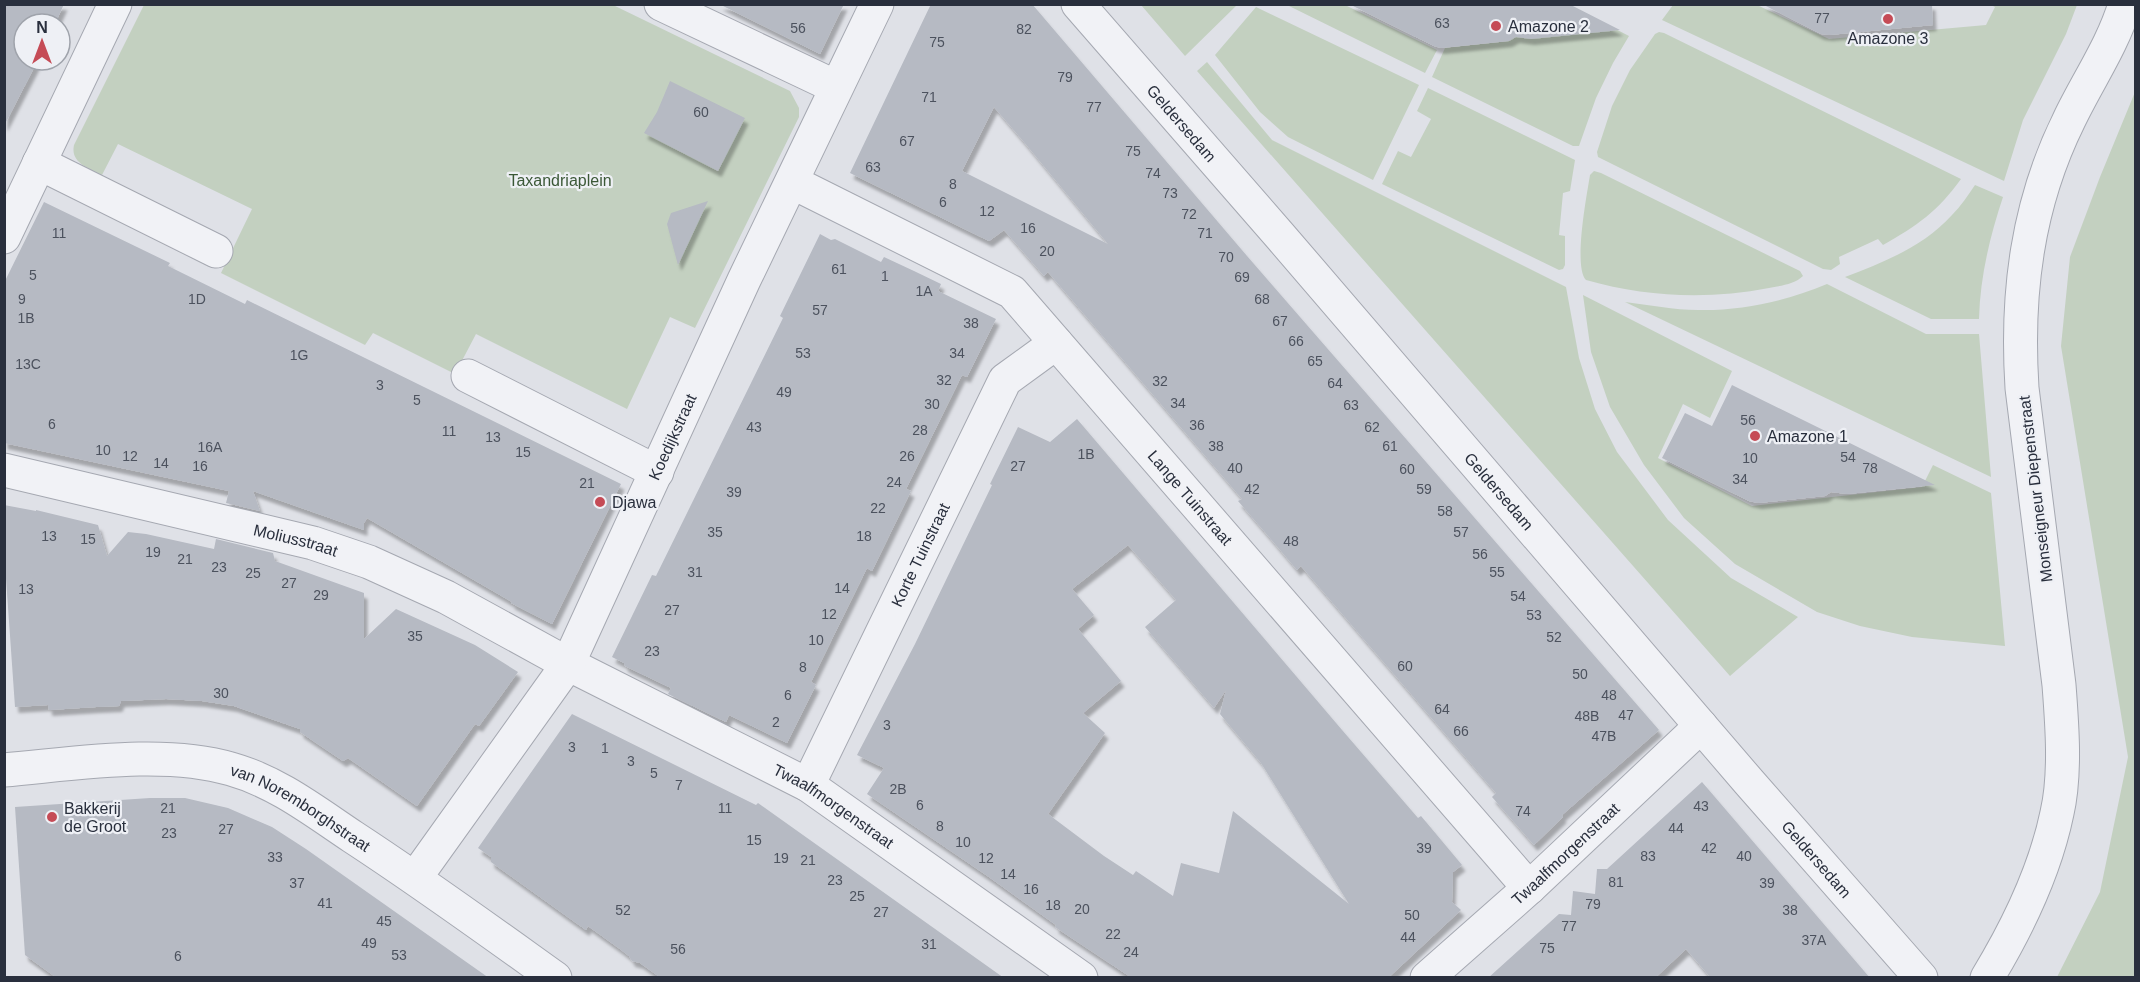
<svg xmlns="http://www.w3.org/2000/svg" width="2140" height="982" viewBox="0 0 2140 982" font-family="Arial,sans-serif">
<style>
.green{fill:#c3d0c0}
.building{fill:#b6bac3;fill-rule:evenodd;filter:url(#shadow)}
.lines{fill:none;stroke-linecap:round;stroke-linejoin:round}
.minor-casing{stroke:#a5a8b1;stroke-width:35}
.minor{stroke:#f1f2f6;stroke-width:33}
.poi-dot{fill:#c54b56;stroke:#eef0f5;stroke-width:2}
.labels{text-anchor:middle;stroke-width:4.5;stroke-linejoin:round;paint-order:stroke}
.number-label{font-size:14px;fill:#4c525e}
.poi-label{font-size:16px;fill:#292f3d;stroke:#eef0f5;text-anchor:start}
.street-label{font-size:16px;fill:#292f3d;stroke:#eef0f5}
.park-label{font-size:16px;fill:#3b5837;stroke:#eef0f5}
</style>
<defs>
<filter id="shadow"><feDropShadow dx="3.5" dy="6" stdDeviation="1.5" flood-color="#0004"/></filter>
</defs>
<rect width="100%" height="100%" fill="#dfe1e7"/>
<path class="green" d="M 144,5 L 613,5 L 790,91 L 799,108 L 799,117 L 695,328 L 670,317 L 627,409 L 476,334 L 455,374 L 373,333 L 365,345 L 221,273 L 252,209 L 118,144 L 102,175 C 89,168 70,163 74,145 Z
M 1141,5 L 1237,5 L 1185,56 Z
M 1287,5 L 1345,5 L 1437,50 L 1425,73 Z
M 1673,5 L 1757,5 L 1829,39 L 1986,25 L 1995,7 L 1991,5 L 2077,5 L 2066,34 L 2023,120 L 2004,181 L 1662,20 Z
M 1256,7 L 1419,85 L 1373,180 L 1288,137 L 1260,112 L 1215,55 Z
M 1600,21 L 1629,36 L 1613,63 L 1596,98 L 1579,146 L 1573,146 L 1432,77 L 1445,48 L 1508,41 L 1513,37 Z
M 1659,32 L 1664,33 L 1961,179 C 1938,211 1917,226 1883,245 L 1878,239 L 1839,257 L 1840,264 L 1831,270 L 1823,269 L 1598,157 L 1597,152 L 1612,106 L 1630,70 L 1655,34 Z
M 1207,62 L 1272,140 L 1566,287 L 1579,358 L 1595,409 L 1617,452 L 1668,520 L 1731,578 L 1798,617 L 1730,676 L 1197,71 Z
M 1428,88 L 1575,160 L 1570,191 L 1563,193 L 1559,235 L 1565,236 L 1565,265 L 1563,269 L 1559,270 L 1382,184 L 1398,151 L 1411,157 L 1431,119 L 1417,111 Z
M 2135,92 L 2135,977 L 2057,977 L 2100,892 L 2128,757 L 2061,346 L 2070,257 L 2100,177 Z
M 1594,171 L 1601,173 L 1800,271 L 1803,276 C 1795,284 1780,286 1769,288 C 1707,300 1646,297 1586,280 C 1573,267 1587,194 1590,175 Z
M 1975,185 L 2003,197 C 1990,236 1980,277 1979,319 L 1931,319 L 1845,277 C 1884,262 1923,247 1952,215 C 1961,206 1968,195 1975,185 Z
M 1827,284 L 1926,334 L 1979,334 L 1991,477 L 1625,302 C 1651,305 1678,311 1704,310 C 1746,310 1789,300 1827,284 Z
M 1583,295 L 1732,371 L 1710,418 L 1683,404 L 1658,458 L 1752,506 L 1922,487 L 1933,465 L 1991,493 L 2005,646 L 1912,637 L 1860,626 L 1817,612 L 1735,564 L 1684,518 L 1644,465 L 1610,407 L 1591,352 Z"/>
<path class="building" d="M 4,4 L 64,4 L 55,24 L 24,24 L 24,60 L 38,60 L 4,126 Z
M 719,4 L 844,4 L 820,54 Z
M 931,4 L 1032,4 L 1247,256 L 1659,730 L 1562,815 L 1563,817 L 1534,845 L 1492,797 L 1496,793 L 1441,729 L 1301,566 L 1297,570 L 1270,538 L 1238,501 L 1242,499 L 1048,272 L 1044,276 L 1004,230 L 989,241 L 850,173 ZM 994,107 L 1024,142 L 1108,244 L 962,171 Z
M 1349,4 L 1569,4 L 1620,30 L 1531,39 L 1516,37 L 1509,41 L 1441,48 L 1434,46 Z
M 1762,4 L 1932,4 L 1933,25 L 1829,35 L 1821,34 Z
M 670,81 L 745,118 L 718,171 L 644,133 L 657,112 Z
M 708,201 L 678,265 L 667,224 L 671,213 Z
M 44,202 L 170,263 L 168,266 L 245,304 L 247,300 L 621,484 L 552,624 L 511,603 L 512,602 L 367,518 L 364,523 L 364,530 L 253,491 L 260,511 L 226,503 L 229,491 L 4,443 L 4,283 Z
M 820,234 L 831,240 L 835,239 L 881,262 L 884,257 L 914,271 L 941,284 L 938,291 L 996,319 L 967,377 L 962,375 L 906,489 L 911,491 L 872,571 L 867,568 L 835,633 L 811,682 L 816,685 L 787,743 L 729,715 L 726,722 L 668,694 L 671,688 L 625,666 L 624,663 L 612,657 L 652,575 L 656,576 L 783,318 L 780,316 Z
M 1732,385 L 1748,393 L 1935,485 L 1847,494 L 1831,492 L 1825,496 L 1758,503 L 1749,501 L 1662,458 L 1685,413 L 1712,426 Z
M 1077,419 L 1342,730 L 1418,818 L 1421,816 L 1462,865 L 1453,872 L 1452,902 L 1461,910 L 1388,978 L 1132,978 L 1055,927 L 1056,925 L 989,877 L 867,794 L 884,768 L 857,755 L 915,644 L 992,485 L 990,484 L 1018,427 L 1050,442 ZM 1128,545 L 1176,600 L 1145,627 L 1214,708 L 1226,690 L 1220,714 L 1261,763 L 1349,904 L 1233,811 L 1219,873 L 1181,863 L 1173,896 L 1136,871 L 1133,875 L 1104,856 L 1048,814 L 1105,733 L 1083,713 L 1121,681 L 1078,629 L 1094,615 L 1072,589 Z
M 4,505 L 36,511 L 36,510 L 98,525 L 107,556 L 128,532 L 146,534 L 214,549 L 216,539 L 273,553 L 275,561 L 364,593 L 364,639 L 396,609 L 475,645 L 518,672 L 479,726 L 475,724 L 417,806 L 348,758 L 343,761 L 300,732 L 300,729 L 234,706 L 202,701 L 166,699 L 121,701 L 119,706 L 96,707 L 49,710 L 48,705 L 15,707 L 4,550 Z
M 572,714 L 756,805 L 758,803 L 1004,978 L 661,978 L 640,963 L 632,961 L 629,956 L 620,949 L 588,926 L 586,930 L 491,862 L 491,857 L 478,848 Z
M 1702,782 L 1870,978 L 1711,978 L 1686,949 L 1655,978 L 1488,978 L 1559,914 L 1571,915 L 1573,891 L 1595,894 L 1597,869 L 1607,869 Z
M 150,798 L 185,798 L 228,808 L 272,827 L 306,849 L 489,978 L 57,978 L 25,955 L 15,807 Z"/>
<g class="lines">
<defs>
<g id="minor">
<path d="M 661,4 L 836,87"/>
<path id="s1" d="M 1078,4 L 1281,237 L 1749,782 L 1921,978"/>
<path d="M 39,163 L 216,251"/>
<path id="s2" d="M 792,182 L 1012,292 L 1529,888"/>
<path d="M 4,237 L 115,4"/>
<path d="M 468,376 L 657,472"/>
<path id="s3" d="M 4,470 L 313,543 L 369,562 L 446,597 L 568,664 L 808,785 L 1081,978"/>
<path id="s4" d="M 4,770 C 74,764 163,749 231,769 C 277,782 314,811 353,837 C 422,882 488,930 555,978"/>
<path id="s5" d="M 808,785 L 1005,380 L 1056,343"/>
<path id="s6" d="M 415,878 L 568,664 L 744,280 L 877,4"/>
<path id="s7" d="M 1427,978 L 1529,888 L 1701,726"/>
<path d="M 1987,978 C 2018,927 2045,871 2057,813 C 2066,774 2062,724 2059,685 L 2022,388 C 2016,294 2027,205 2069,120 C 2087,82 2113,45 2125,4"/>
</g>
</defs>
<use href="#minor" class="minor-casing"/>
<use href="#minor" class="minor"/>
</g>
<g class="poi-dot">
<circle cx="1888" cy="19" r="6"/>
<circle cx="1496" cy="26" r="6"/>
<circle cx="1755" cy="436" r="6"/>
<circle cx="600" cy="502" r="6"/>
<circle cx="52" cy="817" r="6"/>
</g>
<g class="labels">
<g class="number-label">
<text x="1822" y="23">77</text>
<text x="1442" y="28">63</text>
<text x="798" y="33">56</text>
<text x="1024" y="34">82</text>
<text x="937" y="47">75</text>
<text x="1065" y="82">79</text>
<text x="929" y="102">71</text>
<text x="1094" y="112">77</text>
<text x="701" y="117">60</text>
<text x="907" y="146">67</text>
<text x="1133" y="156">75</text>
<text x="873" y="172">63</text>
<text x="1153" y="178">74</text>
<text x="953" y="189">8</text>
<text x="1170" y="198">73</text>
<text x="943" y="207">6</text>
<text x="987" y="216">12</text>
<text x="1189" y="219">72</text>
<text x="1028" y="233">16</text>
<text x="59" y="238">11</text>
<text x="1205" y="238">71</text>
<text x="1047" y="256">20</text>
<text x="1226" y="262">70</text>
<text x="839" y="274">61</text>
<text x="33" y="280">5</text>
<text x="885" y="281">1</text>
<text x="1242" y="282">69</text>
<text x="924" y="296">1A</text>
<text x="22" y="304">9</text>
<text x="197" y="304">1D</text>
<text x="1262" y="304">68</text>
<text x="820" y="315">57</text>
<text x="26" y="323">1B</text>
<text x="1280" y="326">67</text>
<text x="971" y="328">38</text>
<text x="1296" y="346">66</text>
<text x="803" y="358">53</text>
<text x="957" y="358">34</text>
<text x="299" y="360">1G</text>
<text x="1315" y="366">65</text>
<text x="28" y="369">13C</text>
<text x="944" y="385">32</text>
<text x="1160" y="386">32</text>
<text x="1335" y="388">64</text>
<text x="380" y="390">3</text>
<text x="784" y="397">49</text>
<text x="417" y="405">5</text>
<text x="1178" y="408">34</text>
<text x="932" y="409">30</text>
<text x="1351" y="410">63</text>
<text x="1748" y="425">56</text>
<text x="52" y="429">6</text>
<text x="1197" y="430">36</text>
<text x="754" y="432">43</text>
<text x="1372" y="432">62</text>
<text x="920" y="435">28</text>
<text x="449" y="436">11</text>
<text x="493" y="442">13</text>
<text x="1216" y="451">38</text>
<text x="1390" y="451">61</text>
<text x="210" y="452">16A</text>
<text x="103" y="455">10</text>
<text x="523" y="457">15</text>
<text x="1086" y="459">1B</text>
<text x="130" y="461">12</text>
<text x="907" y="461">26</text>
<text x="1848" y="462">54</text>
<text x="1750" y="463">10</text>
<text x="161" y="468">14</text>
<text x="200" y="471">16</text>
<text x="1018" y="471">27</text>
<text x="1235" y="473">40</text>
<text x="1870" y="473">78</text>
<text x="1407" y="474">60</text>
<text x="1740" y="484">34</text>
<text x="894" y="487">24</text>
<text x="587" y="488">21</text>
<text x="1252" y="494">42</text>
<text x="1424" y="494">59</text>
<text x="734" y="497">39</text>
<text x="878" y="513">22</text>
<text x="1445" y="516">58</text>
<text x="715" y="537">35</text>
<text x="1461" y="537">57</text>
<text x="49" y="541">13</text>
<text x="864" y="541">18</text>
<text x="88" y="544">15</text>
<text x="1291" y="546">48</text>
<text x="153" y="557">19</text>
<text x="1480" y="559">56</text>
<text x="185" y="564">21</text>
<text x="219" y="572">23</text>
<text x="695" y="577">31</text>
<text x="1497" y="577">55</text>
<text x="253" y="578">25</text>
<text x="289" y="588">27</text>
<text x="842" y="593">14</text>
<text x="26" y="594">13</text>
<text x="321" y="600">29</text>
<text x="1518" y="601">54</text>
<text x="672" y="615">27</text>
<text x="829" y="619">12</text>
<text x="1534" y="620">53</text>
<text x="415" y="641">35</text>
<text x="1554" y="642">52</text>
<text x="816" y="645">10</text>
<text x="652" y="656">23</text>
<text x="1405" y="671">60</text>
<text x="803" y="672">8</text>
<text x="1580" y="679">50</text>
<text x="221" y="698">30</text>
<text x="788" y="700">6</text>
<text x="1609" y="700">48</text>
<text x="1442" y="714">64</text>
<text x="1626" y="720">47</text>
<text x="1587" y="721">48B</text>
<text x="776" y="727">2</text>
<text x="887" y="730">3</text>
<text x="1461" y="736">66</text>
<text x="1604" y="741">47B</text>
<text x="572" y="752">3</text>
<text x="605" y="753">1</text>
<text x="631" y="766">3</text>
<text x="654" y="778">5</text>
<text x="679" y="790">7</text>
<text x="898" y="794">2B</text>
<text x="920" y="810">6</text>
<text x="1701" y="811">43</text>
<text x="168" y="813">21</text>
<text x="725" y="813">11</text>
<text x="1523" y="816">74</text>
<text x="940" y="831">8</text>
<text x="1676" y="833">44</text>
<text x="226" y="834">27</text>
<text x="169" y="838">23</text>
<text x="754" y="845">15</text>
<text x="963" y="847">10</text>
<text x="1424" y="853">39</text>
<text x="1709" y="853">42</text>
<text x="1648" y="861">83</text>
<text x="1744" y="861">40</text>
<text x="275" y="862">33</text>
<text x="781" y="863">19</text>
<text x="986" y="863">12</text>
<text x="808" y="865">21</text>
<text x="1008" y="879">14</text>
<text x="835" y="885">23</text>
<text x="1616" y="887">81</text>
<text x="297" y="888">37</text>
<text x="1767" y="888">39</text>
<text x="1031" y="894">16</text>
<text x="857" y="901">25</text>
<text x="325" y="908">41</text>
<text x="1593" y="909">79</text>
<text x="1053" y="910">18</text>
<text x="1082" y="914">20</text>
<text x="623" y="915">52</text>
<text x="1790" y="915">38</text>
<text x="881" y="917">27</text>
<text x="1412" y="920">50</text>
<text x="384" y="926">45</text>
<text x="1569" y="931">77</text>
<text x="1113" y="939">22</text>
<text x="1408" y="942">44</text>
<text x="1814" y="945">37A</text>
<text x="369" y="948">49</text>
<text x="929" y="949">31</text>
<text x="1547" y="953">75</text>
<text x="678" y="954">56</text>
<text x="1131" y="957">24</text>
<text x="399" y="960">53</text>
<text x="178" y="961">6</text>
</g>
<g class="poi-label">
<text x="1508" y="32">Amazone 2</text>
<text x="1888" y="44" text-anchor="middle">Amazone 3</text>
<text x="1767" y="442">Amazone 1</text>
<text x="612" y="508">Djawa</text>
<text x="64" y="814">Bakkerij<tspan x="64" dy="18">de Groot</tspan></text>
</g>
<g class="street-label">
<text dy="6" stroke="none"><textPath href="#s1" startOffset="158">Geldersedam</textPath></text>
<text dy="6" stroke="none"><textPath href="#s6" startOffset="513">Koedijkstraat</textPath></text>
<text transform="translate(2035 489) rotate(-97)" y="6">Monseigneur Diepenstraat</text>
<text dy="6" stroke="none"><textPath href="#s1" startOffset="644">Geldersedam</textPath></text>
<text dy="6" stroke="none"><textPath href="#s2" startOffset="518">Lange Tuinstraat</textPath></text>
<text dy="6" stroke="none"><textPath href="#s3" startOffset="300">Moliusstraat</textPath></text>
<text dy="6" stroke="none"><textPath href="#s5" startOffset="256">Korte Tuinstraat</textPath></text>
<text dy="6" stroke="none"><textPath href="#s3" startOffset="902">Twaalfmorgenstraat</textPath></text>
<text dy="6" stroke="none"><textPath href="#s4" startOffset="308">van Noremborghstraat</textPath></text>
<text dy="6" stroke="none"><textPath href="#s7" startOffset="186">Twaalfmorgenstraat</textPath></text>
<text dy="6" stroke="none"><textPath href="#s1" startOffset="1130">Geldersedam</textPath></text>
</g>
<g class="park-label">
<text x="560" y="186">Taxandriaplein</text>
</g>
</g>
<rect width="2140" height="982" fill="none" stroke="#292f3d" stroke-width="12"/>
<g transform="translate(42 42)"><circle r="28" fill="#eef0f5" stroke="#9fa3ab" stroke-width="1.5"/>
<path d="M0-4.5L10 22L0 15L-10 22Z" fill="#c54b56"/>
<text y="-9" font-size="16" font-weight="bold" text-anchor="middle" fill="#292f3d">N</text>
</g>
</svg>
